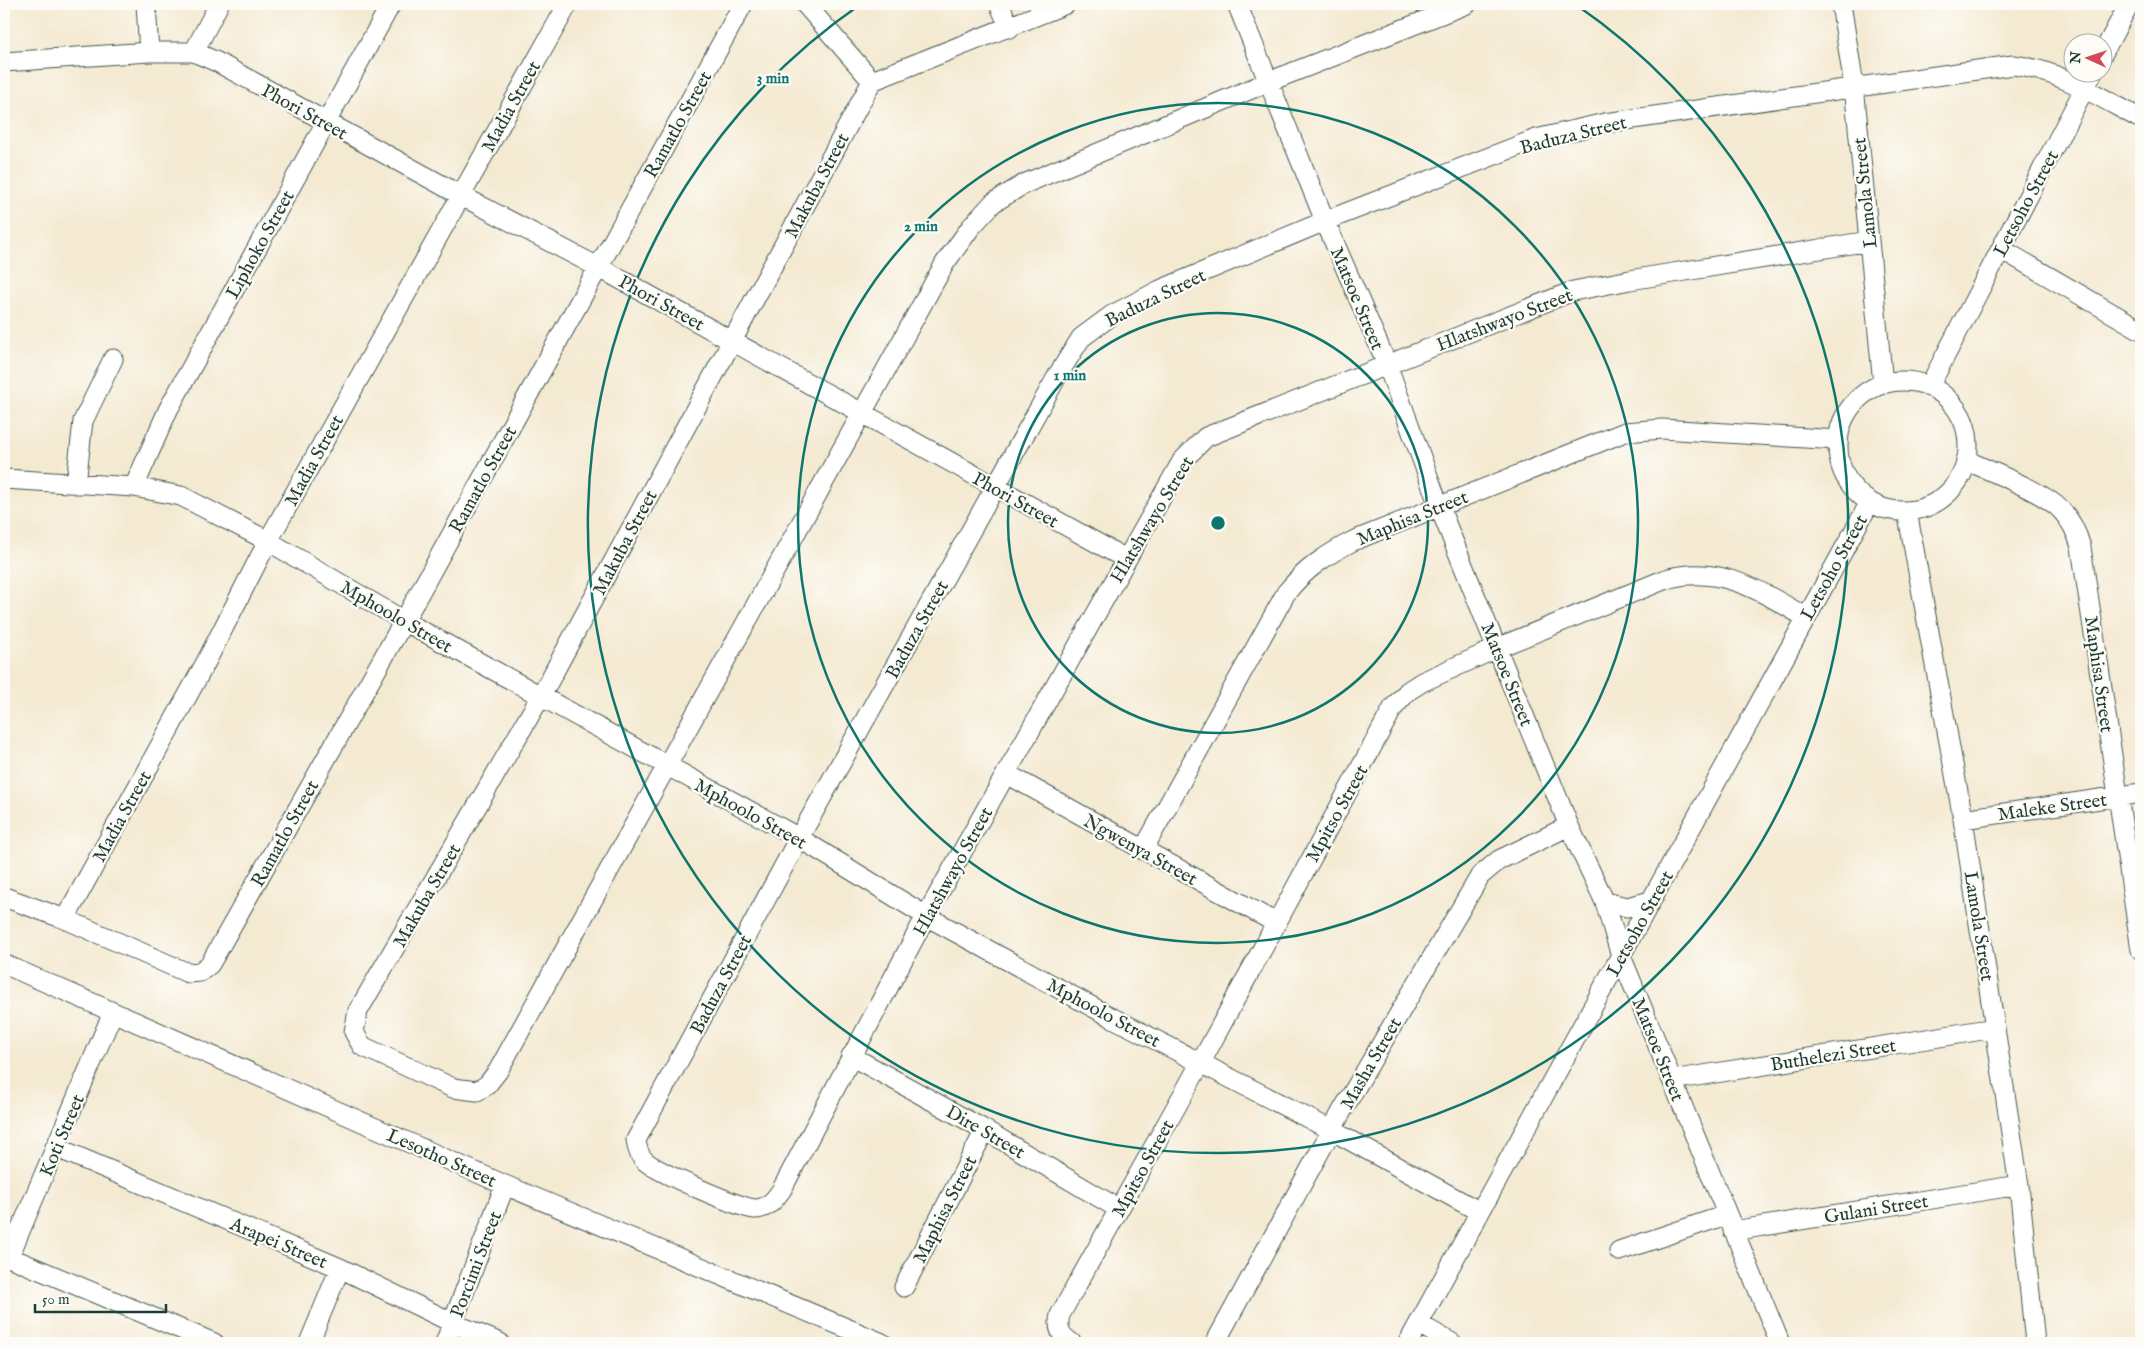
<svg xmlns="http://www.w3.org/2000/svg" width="2145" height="1347" viewBox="0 0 2145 1347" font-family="'IM FELL English',serif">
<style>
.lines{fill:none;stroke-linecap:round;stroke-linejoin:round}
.minor-casing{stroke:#3f574c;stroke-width:21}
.minor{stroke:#fff;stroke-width:19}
.ring{fill:none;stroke:#0f766e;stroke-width:2.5}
.labels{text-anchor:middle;stroke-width:4.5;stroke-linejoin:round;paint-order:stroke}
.street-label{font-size:19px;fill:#1f3d34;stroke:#fdfcf7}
.centre{fill:#0f766e;stroke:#fdfcf7;stroke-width:2.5}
.ring-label{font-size:15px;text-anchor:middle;font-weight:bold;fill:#0f766e;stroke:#fdfcf7;stroke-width:4.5;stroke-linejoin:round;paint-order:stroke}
</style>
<rect width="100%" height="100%" fill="#fdfcf7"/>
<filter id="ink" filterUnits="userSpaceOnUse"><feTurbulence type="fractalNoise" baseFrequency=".02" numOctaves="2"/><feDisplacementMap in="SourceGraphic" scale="10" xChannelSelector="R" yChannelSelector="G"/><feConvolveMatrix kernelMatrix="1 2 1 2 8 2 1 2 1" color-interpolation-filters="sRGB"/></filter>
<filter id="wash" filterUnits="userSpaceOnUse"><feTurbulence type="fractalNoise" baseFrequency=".0096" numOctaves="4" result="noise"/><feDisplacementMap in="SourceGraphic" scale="20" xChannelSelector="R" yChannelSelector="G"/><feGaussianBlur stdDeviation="1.12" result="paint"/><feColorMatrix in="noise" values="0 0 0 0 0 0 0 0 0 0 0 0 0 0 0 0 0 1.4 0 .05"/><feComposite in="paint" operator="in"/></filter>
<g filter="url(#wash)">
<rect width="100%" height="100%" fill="#f4e9d1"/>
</g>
<g filter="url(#ink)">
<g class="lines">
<defs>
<path id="minor" d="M 146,4 L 149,52
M 805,4 L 872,81
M 999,4 L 1010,28
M 1066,4 L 872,81 L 541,696 L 358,1011 L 354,1032 L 362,1046 L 453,1088 L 477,1091 L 487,1085 L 498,1071 L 945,263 L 971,227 L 993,203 L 1024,184 L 1268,82 L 1467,4
M 1237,4 L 1325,221 L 1387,364 L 1439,506 L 1569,826 L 1605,902 L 1621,956 L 1780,1343
M 1841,4 L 1854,86 L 1883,384
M 194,52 L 219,4
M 2102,55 L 2129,4
M 4,62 L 149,52 L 194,52 L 217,62 L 460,195 L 598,267 L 1126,559
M 1869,241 L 1630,280 L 1573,291 L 1206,437 L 1182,461 L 926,916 L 782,1189 C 776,1198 768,1209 755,1209 C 740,1208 657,1172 645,1161 C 639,1156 637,1148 636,1140 L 799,838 L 1059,373 L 1081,338 L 1112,315 L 1160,290 L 1325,221 L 1536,139 L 1605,123 L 2013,65 C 2059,70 2101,98 2141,119
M 2001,249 L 2141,330
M1838 446a65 65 0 1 1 130 0a65 65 0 1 1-130 0Z
M 1929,387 L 2093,72
M 1966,460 C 1991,472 2043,491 2061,510 C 2072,521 2077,533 2081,547 L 2141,950
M 4,479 L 134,487 L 181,496 L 268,541 L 404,621 L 799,838 L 926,916 L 1111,1017 L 1331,1130 L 1480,1212
M 76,484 L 83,421 L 113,359
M 134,487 L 168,410 L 391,4
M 1907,511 L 1963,819 L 2019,1185 L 2035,1343
M 1007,774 L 1276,923
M 1963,819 L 2141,793
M 1143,850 L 1286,593 C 1305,569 1326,555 1353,541 L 1625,432 L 1662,429 L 1838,440
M 4,897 L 65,919 L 188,973 L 200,972 L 210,964 L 404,621 L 743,4
M 1605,902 L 1627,907 L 1651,901
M 65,919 L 206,662 L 268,541 L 568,4
M 4,964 L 505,1185 L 882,1343
M 851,1056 L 985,1130 L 1119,1209
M 1672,1080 L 1995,1028
M 55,1147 L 340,1268 L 453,1323 L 500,1343
M 1733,1231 L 2019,1185
M 1619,1251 L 1726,1215
M 4,1255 L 214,1343
M 9,1257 L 113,1012
M 904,1287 L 985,1130
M 1419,1324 L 1452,1343
M 309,1343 L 340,1268
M 445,1343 L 505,1185
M 1072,1343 C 1060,1336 1057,1328 1060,1315 L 1200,1064 L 1393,708 L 1408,691 L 1422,682 L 1497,648 L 1666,579 C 1719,564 1761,591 1805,617
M 1215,1343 L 1342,1111 L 1480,876 L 1499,860 L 1569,826
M 1408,1343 L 1870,502"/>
</defs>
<use href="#minor" class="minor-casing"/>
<use href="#minor" class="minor"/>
</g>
</g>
<g class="ring">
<circle cx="1218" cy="523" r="210"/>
<circle cx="1218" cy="523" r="420"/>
<path d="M1575 4A630 630 0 1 1 861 4"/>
</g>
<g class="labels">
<g class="street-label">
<text transform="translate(510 106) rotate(-61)" y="7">Madia Street</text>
<text transform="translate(305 111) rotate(29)" y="7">Phori Street</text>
<text transform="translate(677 124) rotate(-61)" y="7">Ramatlo Street</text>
<text transform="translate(1573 134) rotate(-14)" y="7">Baduza Street</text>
<text transform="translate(816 185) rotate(-62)" y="7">Makuba Street</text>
<text transform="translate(1864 193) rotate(-96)" y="7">Lamola Street</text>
<text transform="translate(2025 203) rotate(-62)" y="7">Letsoho Street</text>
<text transform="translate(259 244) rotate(-61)" y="7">Liphoko Street</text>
<text transform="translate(1155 297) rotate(-26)" y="7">Baduza Street</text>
<text transform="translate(1358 298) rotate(67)" y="7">Matsoe Street</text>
<text transform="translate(662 302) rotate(29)" y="7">Phori Street</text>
<text transform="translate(1504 319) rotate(-21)" y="7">Hlatshwayo Street</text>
<text transform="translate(313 460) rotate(-61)" y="7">Madia Street</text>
<text transform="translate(482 479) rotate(-61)" y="7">Ramatlo Street</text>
<text transform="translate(1016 499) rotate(29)" y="7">Phori Street</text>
<text transform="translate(1412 517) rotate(-22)" y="7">Maphisa Street</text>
<text transform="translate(1151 519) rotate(-59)" y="7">Hlatshwayo Street</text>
<text transform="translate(624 542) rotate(-62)" y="7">Makuba Street</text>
<text transform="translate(1833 567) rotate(-61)" y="7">Letsoho Street</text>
<text transform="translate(397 616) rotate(30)" y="7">Mphoolo Street</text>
<text transform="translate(916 629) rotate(-61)" y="7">Baduza Street</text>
<text transform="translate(1508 674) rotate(68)" y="7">Matsoe Street</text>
<text transform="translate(2100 674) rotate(82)" y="7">Maphisa Street</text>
<text transform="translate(2052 806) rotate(-8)" y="7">Maleke Street</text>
<text transform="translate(751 813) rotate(29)" y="7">Mphoolo Street</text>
<text transform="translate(1336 813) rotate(-61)" y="7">Mpitso Street</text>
<text transform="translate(121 816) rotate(-61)" y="7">Madia Street</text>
<text transform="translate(284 833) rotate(-61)" y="7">Ramatlo Street</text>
<text transform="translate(1141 849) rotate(29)" y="7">Ngwenya Street</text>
<text transform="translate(952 871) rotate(-61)" y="7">Hlatshwayo Street</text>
<text transform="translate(426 895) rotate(-60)" y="7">Makuba Street</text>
<text transform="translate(1639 923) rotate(-61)" y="7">Letsoho Street</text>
<text transform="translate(1980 926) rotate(81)" y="7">Lamola Street</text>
<text transform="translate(720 984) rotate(-62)" y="7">Baduza Street</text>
<text transform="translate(1104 1012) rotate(28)" y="7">Mphoolo Street</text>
<text transform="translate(1659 1049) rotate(68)" y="7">Matsoe Street</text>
<text transform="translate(1833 1054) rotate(-9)" y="7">Buthelezi Street</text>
<text transform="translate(1370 1063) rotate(-60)" y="7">Masha Street</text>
<text transform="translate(986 1131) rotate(30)" y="7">Dire Street</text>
<text transform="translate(61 1135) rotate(-67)" y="7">Koti Street</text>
<text transform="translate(442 1157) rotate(24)" y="7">Lesotho Street</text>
<text transform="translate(1142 1168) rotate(-61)" y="7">Mpitso Street</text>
<text transform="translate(1876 1208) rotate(-9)" y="7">Gulani Street</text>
<text transform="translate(944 1209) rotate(-63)" y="7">Maphisa Street</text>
<text transform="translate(279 1242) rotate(23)" y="7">Arapei Street</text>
<text transform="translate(475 1264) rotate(-69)" y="7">Porcimi Street</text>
</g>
</g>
<circle cx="1218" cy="523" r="8" class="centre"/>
<g class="ring-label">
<text x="773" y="83">3 min</text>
<text x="921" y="231">2 min</text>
<text x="1070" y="380">1 min</text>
</g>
<rect width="2145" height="1347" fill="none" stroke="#fdfcf7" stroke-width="20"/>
<g transform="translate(2088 58) rotate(273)"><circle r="24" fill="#fdfcf7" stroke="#a4b0a9"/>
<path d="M0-4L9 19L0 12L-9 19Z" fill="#d1495b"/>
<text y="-8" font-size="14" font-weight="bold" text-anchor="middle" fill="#1f3d34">N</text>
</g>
<path d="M35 1304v8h131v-8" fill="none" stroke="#1f3d34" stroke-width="2.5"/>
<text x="42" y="1304" font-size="15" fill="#1f3d34" stroke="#fdfcf7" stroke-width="4" paint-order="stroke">50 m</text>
</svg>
